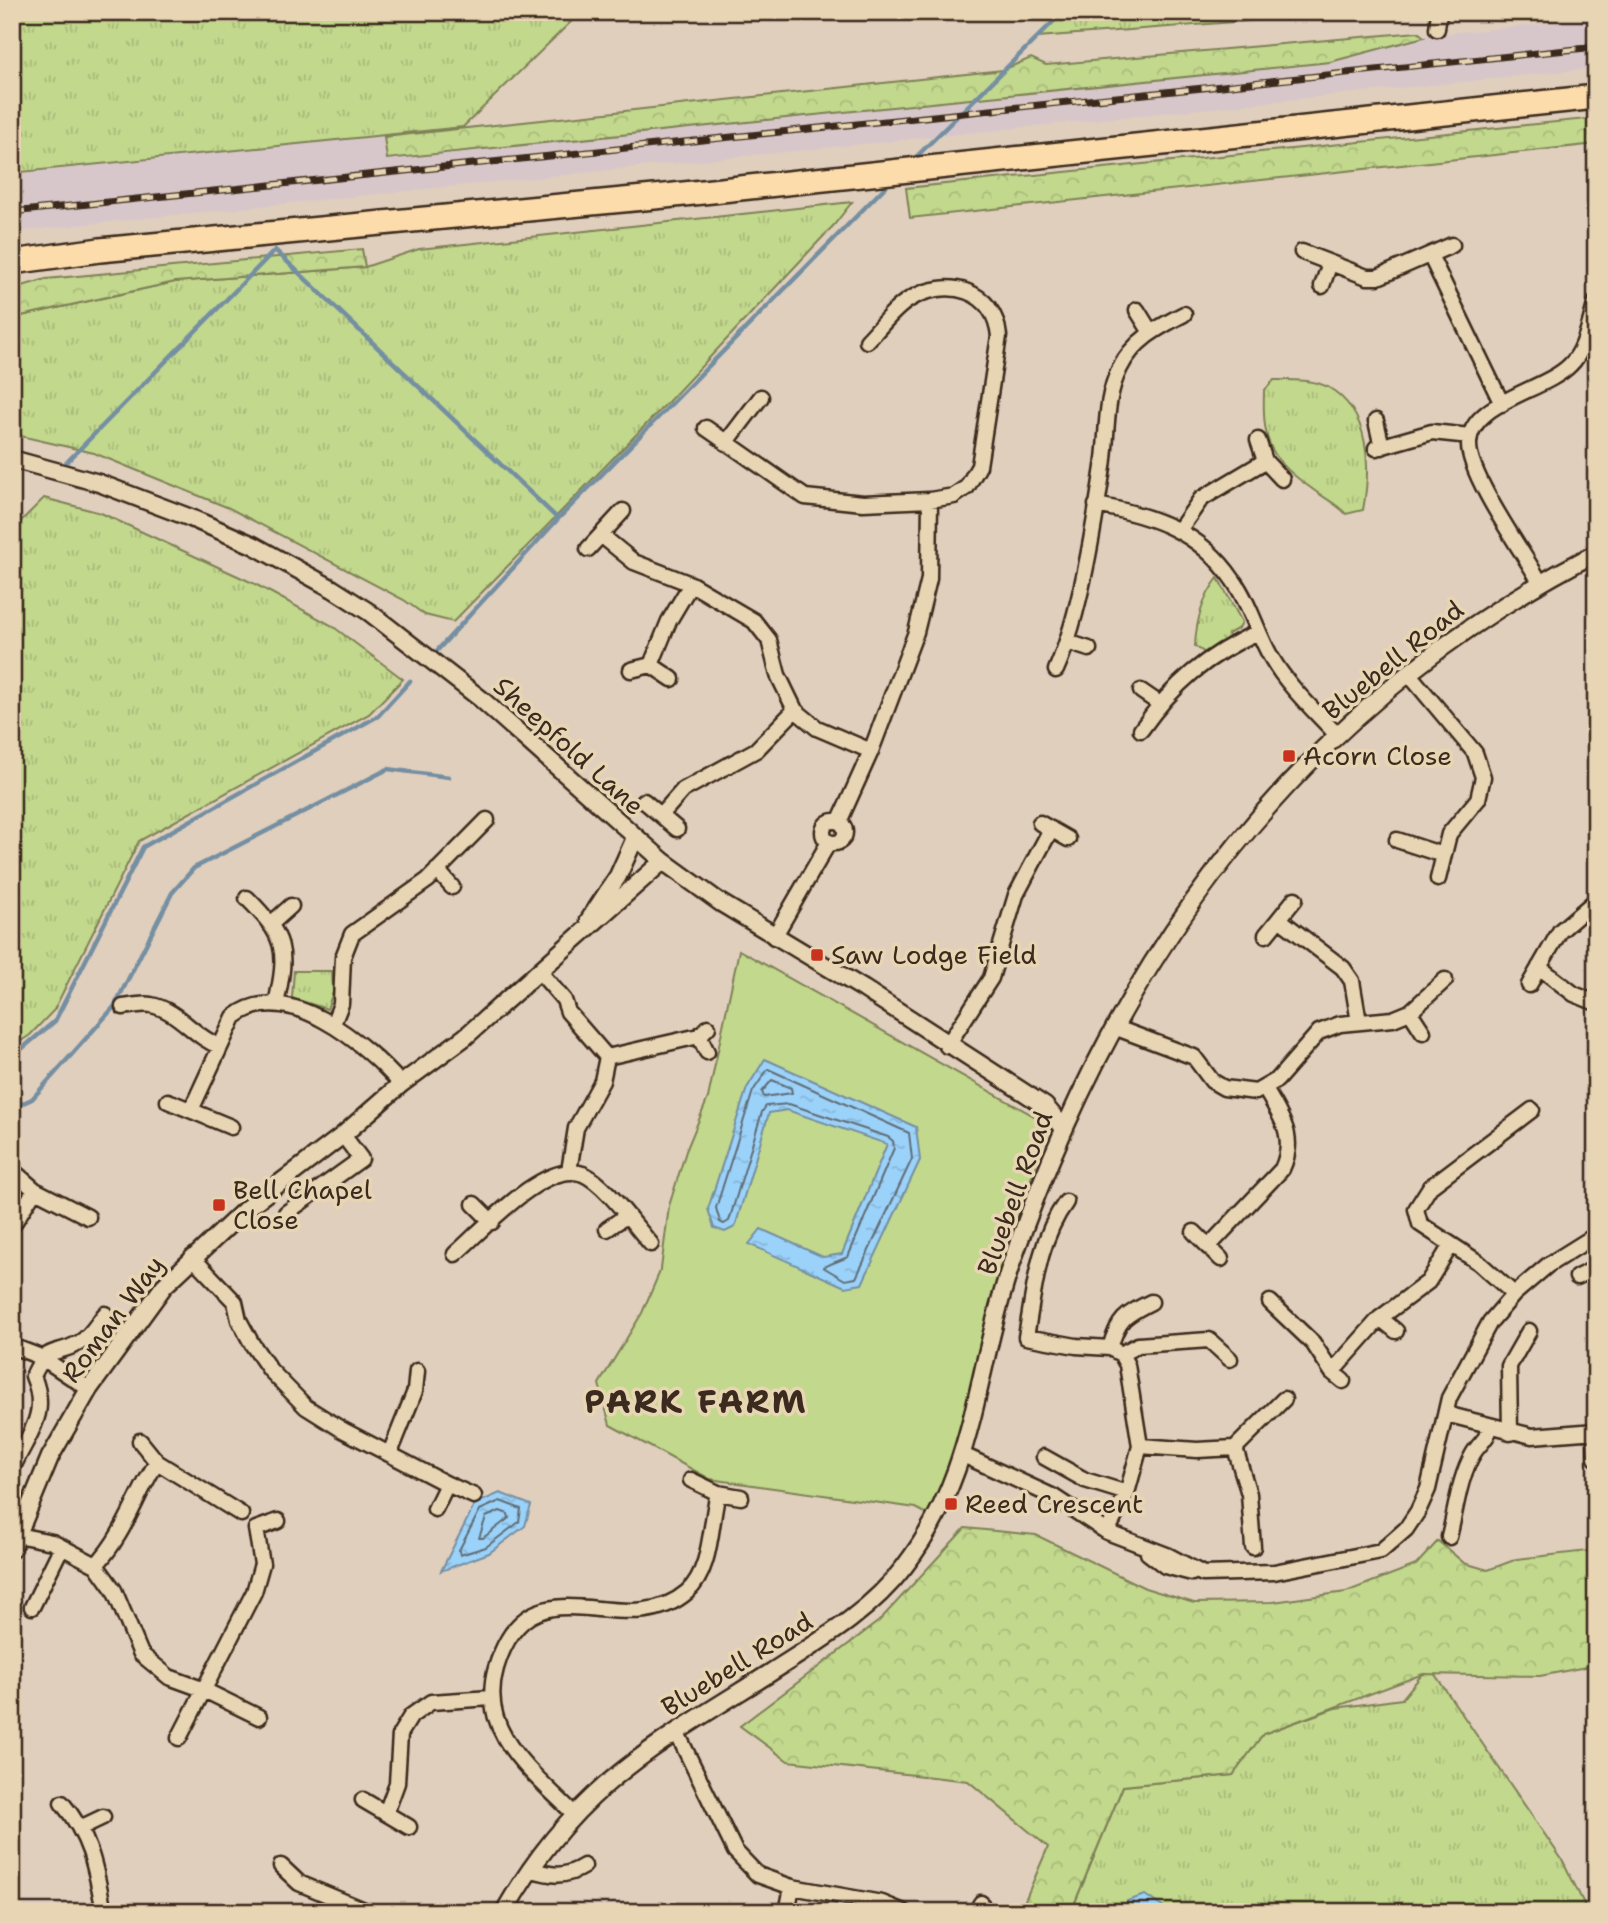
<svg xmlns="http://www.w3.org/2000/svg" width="1608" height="1924" viewBox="0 0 1608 1924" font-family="'Shantell Sans',sans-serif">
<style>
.built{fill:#d7c7ca}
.grass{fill:url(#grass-tufts);stroke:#7e8156;stroke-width:2}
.forest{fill:url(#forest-crowns);stroke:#7e8156;stroke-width:2}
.park{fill:#c2d88d;stroke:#7e8156;stroke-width:2}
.water{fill:url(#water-ripples);stroke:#758fa2;stroke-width:2}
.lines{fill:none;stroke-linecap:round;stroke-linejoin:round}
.shore{stroke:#616d76;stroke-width:2}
.stream{stroke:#758fa2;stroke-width:4.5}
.minor-casing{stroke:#3b2a1e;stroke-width:19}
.tertiary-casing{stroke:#3b2a1e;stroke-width:21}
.trunk-casing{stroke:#3b2a1e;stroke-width:28}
.minor{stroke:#e8d5b3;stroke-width:14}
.tertiary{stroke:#e8d5b3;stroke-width:16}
.trunk{stroke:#fddcac;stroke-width:23}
.rail-casing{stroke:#3b2a1e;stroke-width:7}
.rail{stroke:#e8d5b3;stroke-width:4.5;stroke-dasharray:13;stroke-linecap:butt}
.poi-dot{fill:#c8321e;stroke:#e8d5b3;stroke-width:2.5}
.labels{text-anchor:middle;stroke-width:7;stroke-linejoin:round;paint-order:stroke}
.street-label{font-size:26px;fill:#3b2a1e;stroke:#e8d5b3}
.poi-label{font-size:26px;fill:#3b2a1e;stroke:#e8d5b3;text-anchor:start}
.district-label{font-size:33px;font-weight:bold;letter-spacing:2px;fill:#3b2a1e;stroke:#e8d5b3}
</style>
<defs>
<pattern id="grass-tufts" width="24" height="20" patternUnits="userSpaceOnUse" patternTransform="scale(1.75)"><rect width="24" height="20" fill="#c2d88d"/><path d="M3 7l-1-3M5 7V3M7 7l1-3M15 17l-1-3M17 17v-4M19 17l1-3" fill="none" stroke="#a8ba79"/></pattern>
<pattern id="forest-crowns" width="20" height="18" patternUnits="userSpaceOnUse" patternTransform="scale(1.75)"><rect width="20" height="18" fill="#c2d88d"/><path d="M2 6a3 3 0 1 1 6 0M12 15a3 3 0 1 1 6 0" fill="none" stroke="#a8ba79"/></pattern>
<pattern id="water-ripples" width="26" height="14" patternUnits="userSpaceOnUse" patternTransform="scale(1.75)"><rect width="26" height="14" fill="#9bd2fa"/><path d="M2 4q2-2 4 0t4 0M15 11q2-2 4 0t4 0" fill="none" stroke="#86b4d6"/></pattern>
</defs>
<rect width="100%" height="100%" fill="#e0cfbd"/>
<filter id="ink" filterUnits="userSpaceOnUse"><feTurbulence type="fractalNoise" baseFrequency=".0143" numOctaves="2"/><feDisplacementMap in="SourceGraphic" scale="14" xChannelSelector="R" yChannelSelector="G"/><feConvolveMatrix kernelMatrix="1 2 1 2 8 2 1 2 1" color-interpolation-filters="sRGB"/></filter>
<g filter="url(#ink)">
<path class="built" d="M 1596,19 L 1596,68 L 12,232 L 12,174 L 503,123 Z"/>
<path class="grass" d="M 12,12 L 581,12 L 463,127 L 12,173 Z
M 1063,12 L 1314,12 L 1300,17 L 1037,37 Z
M 852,202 L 834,225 L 667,403 L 453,622 L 425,615 L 404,600 L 229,508 L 94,453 L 12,434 L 12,318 L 175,282 L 365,267 L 419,249 Z
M 1274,380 C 1291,380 1312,379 1328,387 C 1371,412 1371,467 1363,510 L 1346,514 C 1337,504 1326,499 1315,491 C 1271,460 1262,445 1264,391 Z
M 44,498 L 101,513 L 255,584 L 331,625 L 403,679 L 369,714 L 139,841 L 54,1010 L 30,1035 L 12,1047 L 12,530 Z
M 1218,578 L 1242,622 L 1239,628 L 1228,634 L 1230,638 L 1205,653 L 1195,646 C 1196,622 1203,597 1218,578 Z
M 294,971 L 332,971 L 333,992 L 327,1009 L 292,998 Z
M 1429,1666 L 1563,1861 L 1588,1912 L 1071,1912 L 1123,1786 L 1233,1775 L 1263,1734 L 1335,1708 L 1402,1699 Z"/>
<path class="forest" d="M 1418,32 L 1424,37 L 1330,62 L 387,159 L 384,137 L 1003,70 L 1031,58 L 1046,65 Z
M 1596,118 L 1596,144 L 910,218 L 906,188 Z
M 362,249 L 365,267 L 175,282 L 12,318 L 12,289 L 46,279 Z
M 965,1528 L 1036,1535 L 1145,1588 L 1194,1603 L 1273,1602 L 1346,1592 L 1416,1565 L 1438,1541 L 1464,1563 L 1488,1570 L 1517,1559 L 1596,1550 L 1596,1665 L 1540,1676 L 1423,1674 L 1263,1734 L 1233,1775 L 1123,1786 L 1071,1912 L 1020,1912 L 1048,1847 L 968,1781 L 788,1761 L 740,1726 L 879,1621 Z"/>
<path class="park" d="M 739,950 L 1041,1120 L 1044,1139 L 994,1294 L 959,1443 L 929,1515 L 916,1508 L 710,1479 L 610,1425 L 599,1384 L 642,1313 L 661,1269 L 669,1206 L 686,1151 L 708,1098 Z"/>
<path class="water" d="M 765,1059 L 916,1127 L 920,1160 L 862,1284 L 845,1287 L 749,1244 L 761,1229 L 823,1257 L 842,1254 L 887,1144 L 787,1110 L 769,1113 L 735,1227 L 725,1232 L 714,1228 L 708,1209 L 747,1088 Z
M 500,1493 L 531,1505 L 525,1526 L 489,1553 L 441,1571 L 475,1504 Z
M 1145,1895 L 1167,1910 L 1166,1912 L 1123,1912 L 1127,1901 Z"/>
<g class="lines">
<path class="shore" d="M 768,1069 L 909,1133 L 912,1159 L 856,1278 L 845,1280 L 823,1267 L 848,1257 L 894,1148 L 893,1141 L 888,1137 L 789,1104 L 766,1106 L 762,1112 L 729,1221 L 724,1224 L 720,1222 L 716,1208 L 753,1091 Z
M 772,1080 L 791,1088 L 792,1093 L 764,1097 L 762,1092 Z
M 500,1501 L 521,1509 L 519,1522 L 486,1547 L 460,1555 L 459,1550 L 480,1510 Z
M 500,1511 L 508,1514 L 509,1518 L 483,1538 L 479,1538 L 486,1517 Z"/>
<path class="stream" d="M 913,160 L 1063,12
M 65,464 L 275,250 L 558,519
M 12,517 L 16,513
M 433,655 L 558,519 L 891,181
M 12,1057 L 55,1021 L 143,847 L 378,716 L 410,681
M 12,1108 L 32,1099 L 114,1007 L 172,893 L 194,868 L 388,769 L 449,777"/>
<defs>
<path id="minor" d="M 1437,29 L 1439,12
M 1302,252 L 1367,277 L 1378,277 L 1452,245
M 1430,255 L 1502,404
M 1322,286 L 1330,263
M 1137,310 L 1150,331
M 1376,421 L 1382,447
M 706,428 L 805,497 L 863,503 L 930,500 L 954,496 L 967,487 L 979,466 L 999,336 C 994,289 948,277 910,299 C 893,309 881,327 867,341
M 1258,440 L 1265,461 L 1282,479
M 726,443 L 761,397
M 1376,448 L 1432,432 L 1470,436
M 1096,505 C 1151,515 1200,531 1233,580 C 1250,603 1257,633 1271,657 C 1288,687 1315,711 1337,735
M 1180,529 L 1201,499 L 1265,461
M 601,535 L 634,562 L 691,584 L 754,621 L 769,640 L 778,675 L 795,710 L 817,728 L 871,751
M 588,549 L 623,511
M 1540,582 C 1523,552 1469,476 1469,445 C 1468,402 1545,391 1570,365 C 1586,350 1589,323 1596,302
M 1067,642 L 1089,649
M 651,665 L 672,679
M 631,670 L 651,665 L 669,621 L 691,584
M 1056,670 C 1080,616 1094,527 1103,467 C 1108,434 1104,399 1120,368 C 1134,340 1157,328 1184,314
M 1408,673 L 1475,753 L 1483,777 L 1478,799 L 1449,834 L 1438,879
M 1141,691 L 1160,704
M 1141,730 C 1174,683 1206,656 1258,632
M 644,801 L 677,829
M 661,815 L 683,790 L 756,750 L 795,710
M823 832a11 11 0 1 1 22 0a11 11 0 1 1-22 0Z
M 839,822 L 871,751 L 916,632 L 929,579 L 930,500
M 1040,823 L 1068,839
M 1397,840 L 1443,855
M 437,870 L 452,887
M 247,898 C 286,937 288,950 276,1004
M 1279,919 L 1343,968 L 1352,981 L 1359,1022
M 272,923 L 291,906
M 1266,935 L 1295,899
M 774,937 L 829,842
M 1539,967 L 1574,994 L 1596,1003
M 539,971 L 564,1000 L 568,1012 L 607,1057 L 602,1081 L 576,1128 L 569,1171
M 1529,985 L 1560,931 L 1596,900
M 123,1007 C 131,1006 143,1003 151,1005 C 178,1010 194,1037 219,1046
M 1410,1012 L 1423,1032
M 333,1024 L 341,1004 L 343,957 L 352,934 L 428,880 L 487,820
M 1114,1027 L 1194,1057 L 1212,1081 L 1224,1088 L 1256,1092 L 1277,1080 L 1319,1032 L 1340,1024 L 1393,1019 L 1410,1012 L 1445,980
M 947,1046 L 991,978 L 1016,895 L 1051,829
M 707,1052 L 699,1036 L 708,1027
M 607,1057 L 699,1036
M 168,1101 L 231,1127
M 191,1110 L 234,1017 C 286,976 367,1045 401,1084
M 12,1170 L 35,1190 L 88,1217
M 1066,1202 C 1038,1240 1034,1291 1026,1337 L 1076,1346 L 1110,1348 L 1121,1354 L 1127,1365 L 1140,1446 L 1127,1493 L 1107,1532
M 474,1204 L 492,1222
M 286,1213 L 361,1159 L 343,1135
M 12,1226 L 35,1190
M 607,1229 L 626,1216
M 1194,1232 L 1221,1259
M 1208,1247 L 1282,1169 C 1297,1137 1281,1117 1265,1089
M 455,1254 C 483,1230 545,1159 583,1174 C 605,1183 634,1225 651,1244
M 192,1257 L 235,1302 L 239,1320 L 252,1344 L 270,1370 L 306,1407 L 341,1429 L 447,1484
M 1577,1277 L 1596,1268
M 1514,1294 L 1478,1262 L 1420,1224 L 1416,1209 L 1430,1187 L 1532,1110
M 1270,1302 L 1313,1343 L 1332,1372 L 1343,1381
M 1380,1318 L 1396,1331
M 12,1346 L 41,1357 L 89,1389
M 1110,1348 C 1118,1319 1125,1315 1151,1302
M 1121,1354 L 1138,1345 L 1209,1340 L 1230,1359
M 1332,1372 L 1380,1318 L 1428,1282 L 1450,1247
M 1446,1414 L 1532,1436 L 1596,1431
M 1595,1431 L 1596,1458
M 1510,1433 L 1509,1366 L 1529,1331
M 140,1441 L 157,1462 L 241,1514
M 1140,1446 L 1197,1450 L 1235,1448 L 1249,1494 L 1253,1547
M 1235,1448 L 1284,1399
M 390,1453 L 415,1391 L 417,1371
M 963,1455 L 1054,1497 L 1107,1532 L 1167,1555 L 1203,1574 L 1274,1572 L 1381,1551 L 1406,1529 L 1418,1511 L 1428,1489 L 1449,1398 L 1490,1322 L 1514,1294 L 1548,1265 L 1596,1235
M 1044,1457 L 1085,1480 L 1127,1493
M 14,1465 C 30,1431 49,1414 33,1376 C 48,1344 53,1357 79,1343 C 90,1337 97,1324 105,1314
M 691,1480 L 718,1493 L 741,1497
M 435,1509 L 447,1484 L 474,1496
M 17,1535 L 52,1542 L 96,1565 L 114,1590 L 141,1654 L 169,1677 L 202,1689 L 259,1717
M 1449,1537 C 1456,1510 1459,1478 1473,1454 C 1479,1443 1488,1440 1490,1426
M 1148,1553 L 1165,1566 L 1192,1573
M 96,1565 C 125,1534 135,1497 157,1462
M 32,1607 L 61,1548
M 676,1731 L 735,1851 L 758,1875 L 792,1887 L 882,1903 L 904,1912
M 179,1738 L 254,1592 L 262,1564 L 256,1529 L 278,1521
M 363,1800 L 409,1827
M 62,1803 C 91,1837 96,1869 104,1912
M 386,1813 L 397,1783 L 400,1734 L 411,1716 L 431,1702 L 491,1698
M 573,1813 C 533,1772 477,1733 496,1668 C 530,1553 623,1647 687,1592 C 712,1570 710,1524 718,1493
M 82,1827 L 103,1817
M 281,1866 L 299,1883 L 369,1912
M 530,1869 C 551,1876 565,1878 584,1866
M 787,1912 L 792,1887
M 976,1912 L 981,1903"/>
<path id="tertiary" d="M 12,459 L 99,483 L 191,518 L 253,545 L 333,589 L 369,612 L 481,699 L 663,861 L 721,903 L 864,989 L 1045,1106 L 1063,1127
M 589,920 L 618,876 L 635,838
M 12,1549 L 50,1457 L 89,1389 L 164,1286 L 247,1208 L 343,1135 L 401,1084 L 465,1037 L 663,861
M 504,1912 C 574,1787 654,1746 770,1673 C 818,1642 869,1613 904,1567 C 977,1473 975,1369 1012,1262 C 1118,953 1301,704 1596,553"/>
<path id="trunk" d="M 12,262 L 100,250 L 665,196 L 1596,97"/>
</defs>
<use href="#minor" class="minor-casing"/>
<use href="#tertiary" class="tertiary-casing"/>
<use href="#trunk" class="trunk-casing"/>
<use href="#minor" class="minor"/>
<use href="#tertiary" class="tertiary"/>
<use href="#trunk" class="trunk"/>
<defs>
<path id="rail" d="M 12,212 L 1596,47"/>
</defs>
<use href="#rail" class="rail-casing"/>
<use href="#rail" class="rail"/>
</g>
</g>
<g class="poi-dot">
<rect x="1282" y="749" width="14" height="14" rx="3.5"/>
<rect x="810" y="948" width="14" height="14" rx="3.5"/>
<rect x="212" y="1198" width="14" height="14" rx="3.5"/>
<rect x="944" y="1497" width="14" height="14" rx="3.5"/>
</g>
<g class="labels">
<g class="street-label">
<text transform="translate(1393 660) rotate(-39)" y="9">Bluebell Road</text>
<text transform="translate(569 746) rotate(42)" y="9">Sheepfold Lane</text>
<text transform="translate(1015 1193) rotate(-70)" y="9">Bluebell Road</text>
<text transform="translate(113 1319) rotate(-53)" y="9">Roman Way</text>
<text transform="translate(737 1664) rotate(-32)" y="9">Bluebell Road</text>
</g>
<g class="poi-label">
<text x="1303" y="765">Acorn Close</text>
<text x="831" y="964">Saw Lodge Field</text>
<text x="233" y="1199">Bell Chapel<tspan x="233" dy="30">Close</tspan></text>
<text x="965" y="1513">Reed Crescent</text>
</g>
<g class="district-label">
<text x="696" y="1413">PARK FARM</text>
</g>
</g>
<rect width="1608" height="1924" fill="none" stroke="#e8d5b3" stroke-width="42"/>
<rect x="21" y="21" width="1566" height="1882" fill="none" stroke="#3b2a1e" stroke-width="2.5" filter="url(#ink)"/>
</svg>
